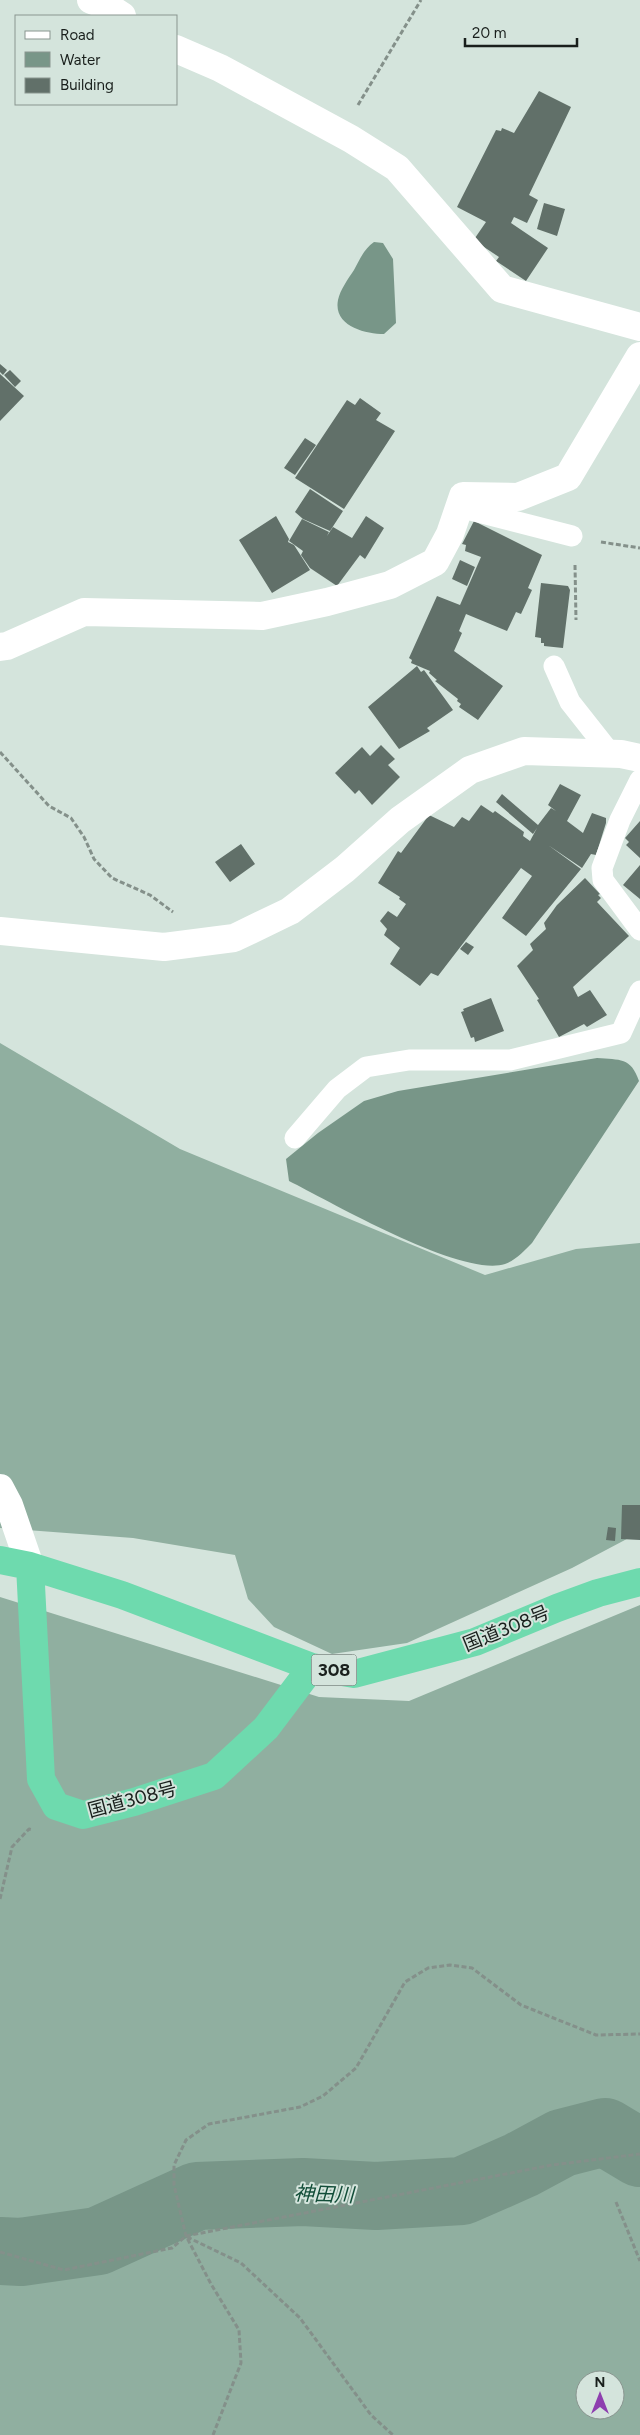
<svg xmlns="http://www.w3.org/2000/svg" width="640" height="2435" viewBox="0 0 640 2435" font-family="Figtree,'Noto Sans JP',sans-serif">
<style>
.forest{fill:#90afa0;fill-rule:evenodd}
.water{fill:#789688}
.lines{fill:none;stroke-linecap:round;stroke-linejoin:round}
.river{stroke:#789688;stroke-width:68}
.building{fill:#617069}
.path{stroke:#84908a;stroke-width:3;stroke-dasharray:5 2.5;stroke-linecap:butt}
.lane{stroke:#fff;stroke-width:21}
.street{stroke:#fff;stroke-width:28}
.highway{stroke:#6edaae;stroke-width:28}
.labels{text-anchor:middle;stroke-width:4;stroke-linejoin:round;paint-order:stroke}
.shield{fill:#d4e4dc;stroke:#515a56;stroke-width:1}
.shield-label{font-size:18px;font-weight:bold;fill:#191f1c}
.street-label{font-size:19px;fill:#191f1c;stroke:#d4e4dc}
.water-label{font-size:20px;font-style:italic;fill:#124d38;stroke:#d4e4dc}
</style>
<rect width="100%" height="100%" fill="#d4e4dc"/>
<path class="forest" d="M 0,1043 L 180,1149 L 485,1275 L 576,1249 L 640,1243 L 640,1532 L 572,1568 L 407,1643 L 332,1654 L 274,1627 L 248,1599 L 235,1555 L 133,1538 L 0,1528 Z
M 0,1597 L 319,1697 L 409,1701 L 640,1605 L 640,2435 L 0,2435 ZM 585,2380 L 615,2380 L 615,2410 L 585,2410 Z"/>
<path class="water" d="M 374,242 L 383,243 L 393,259 L 396,323 L 384,334 C 365,334 333,326 338,300 C 340,290 348,279 354,270 C 360,259 364,249 374,242 Z
M 597,1058 C 620,1060 631,1057 639,1081 L 532,1243 C 524,1251 516,1260 505,1264 C 462,1278 331,1202 289,1181 L 286,1159 L 318,1133 L 364,1101 L 398,1091 Z"/>
<g class="lines">
<path class="river" d="M 0,2251 L 21,2252 L 98,2241 L 197,2196 L 303,2192 L 376,2196 L 462,2191 L 521,2165 L 562,2143 L 605,2132 L 640,2153"/>
</g>
<path class="building" d="M 539,91 L 571,107 L 529,195 L 538,200 L 527,223 L 514,217 L 511,223 L 548,248 L 526,281 L 496,261 L 499,257 L 478,243 L 479,242 L 475,238 L 486,222 L 457,207 L 496,130 L 501,131 L 502,128 L 514,133 Z
M 544,203 L 565,209 L 557,236 L 537,229 Z
M 0,364 L 7,370 L 3,375 L 0,372 Z
M 10,370 L 21,381 L 15,387 L 4,375 Z
M 0,374 L 24,396 L 0,421 Z
M 360,398 L 381,413 L 376,420 L 395,431 L 344,509 L 295,478 L 347,400 L 355,405 Z
M 305,438 L 316,445 L 295,475 L 284,468 Z
M 310,489 L 343,511 L 330,531 L 303,519 L 295,512 Z
M 276,516 L 289,539 L 288,542 L 294,545 L 310,570 L 272,593 L 239,540 Z
M 366,516 L 384,528 L 365,559 L 360,555 L 337,586 L 310,568 L 301,555 L 303,551 L 289,541 L 302,519 L 329,532 L 327,536 L 333,527 L 352,538 Z
M 474,521 L 542,555 L 528,588 L 532,590 L 521,614 L 516,612 L 507,631 L 466,614 L 459,631 L 462,633 L 454,651 L 503,686 L 478,720 L 459,707 L 461,704 L 457,701 L 458,699 L 435,681 L 437,680 L 429,673 L 430,671 L 411,663 L 412,660 L 409,658 L 437,596 L 460,605 L 481,557 L 465,551 L 466,545 L 462,544 Z
M 460,560 L 475,567 L 467,586 L 452,579 Z
M 541,583 L 568,586 L 570,590 L 563,648 L 544,646 L 544,643 L 541,643 L 541,638 L 535,637 Z
M 417,666 L 421,672 L 424,670 L 453,710 L 427,728 L 430,731 L 399,749 L 368,707 Z
M 381,745 L 395,759 L 388,765 L 400,777 L 372,805 L 359,790 L 355,794 L 335,773 L 362,747 L 370,756 Z
M 560,784 L 581,795 L 567,821 L 583,833 L 592,813 L 606,818 L 606,823 L 596,855 L 591,854 L 582,868 L 548,845 L 581,869 L 526,936 L 502,918 L 532,876 L 521,868 L 438,976 L 431,973 L 420,986 L 390,964 L 400,948 L 384,935 L 387,929 L 380,921 L 388,911 L 397,917 L 406,904 L 399,899 L 400,897 L 378,883 L 398,851 L 401,853 L 429,815 L 454,827 L 462,817 L 469,821 L 481,805 L 493,813 L 495,811 L 524,832 L 523,836 L 530,841 L 537,828 L 533,834 L 496,802 L 502,794 L 538,825 L 551,808 L 556,811 L 548,805 Z
M 640,821 L 640,858 L 626,845 L 629,842 L 625,838 Z
M 241,844 L 255,864 L 230,882 L 215,862 Z
M 640,865 L 640,899 L 623,885 Z
M 585,878 L 600,894 L 598,895 L 601,898 L 597,902 L 629,936 L 573,987 L 578,997 L 590,990 L 607,1015 L 587,1027 L 584,1024 L 559,1037 L 537,1000 L 539,999 L 517,966 L 533,950 L 530,944 L 546,929 L 544,923 L 557,905 Z
M 466,942 L 474,947 L 468,955 L 460,949 Z
M 491,998 L 504,1031 L 475,1042 L 474,1037 L 471,1038 L 461,1012 L 464,1011 L 463,1009 Z
M 622,1505 L 640,1505 L 640,1540 L 621,1539 Z
M 608,1527 L 616,1528 L 615,1541 L 606,1540 Z"/>
<g class="lines">
<path class="path" d="M 358,105 L 421,0
M 601,542 L 640,548
M 575,565 L 576,620
M 0,752 L 49,806 L 71,818 L 84,837 L 94,859 L 112,878 L 150,895 L 173,912
M 0,1899 L 12,1847 L 29,1829 L 33,1830
M 616,2202 L 640,2261
M 187,2237 L 241,2263 L 300,2318 L 371,2415 L 393,2435
M 0,2252 L 64,2270 L 172,2248 L 186,2236 L 552,2165 L 640,2154
M 213,2435 L 241,2363 L 239,2330 L 211,2284 L 186,2236 L 174,2185 L 174,2165 L 186,2140 L 209,2124 L 300,2107 L 323,2096 L 356,2068 L 405,1982 L 428,1968 L 450,1965 L 472,1968 L 521,2005 L 596,2035 L 640,2034"/>
<path class="lane" d="M 459,507 L 572,536
M 554,666 L 570,702 L 611,754
M 640,780 L 620,820 L 602,868 L 603,880 L 640,930
M 295,1138 L 337,1089 L 366,1067 L 409,1060 L 510,1060 L 621,1033 L 640,991"/>
<path class="street" d="M 91,0 L 107,6 L 122,16
M 176,49 L 220,68 L 351,139 L 397,168 L 502,289 L 640,327
M 0,647 L 7,646 L 84,612 L 262,616 L 327,602 L 390,585 L 435,562 L 450,534 L 463,496 L 518,497 L 568,477 L 640,356
M 0,931 L 164,947 L 234,938 L 290,911 L 345,869 L 400,820 L 470,770 L 524,751 L 621,754 L 640,758
M 0,1488 L 9,1505 L 30,1566"/>
<path class="highway" d="M 0,1560 L 30,1566 L 122,1595 L 312,1667 L 354,1674 L 475,1642 L 557,1608 L 598,1593 L 640,1582
M 30,1566 L 41,1779 L 56,1806 L 83,1815 L 134,1802 L 214,1776 L 266,1728 L 312,1667"/>
</g>
<g class="labels">
<rect class="shield" x="311.5" y="1654.5" width="45" height="31" rx="4"/>
<g class="shield-label">
<text x="334" y="1676">308</text>
</g>
<g class="street-label">
<text transform="translate(506 1628) rotate(-22)" y="7">国道308号</text>
<text transform="translate(132 1799) rotate(-15)" y="7">国道308号</text>
</g>
<g class="water-label">
<text transform="translate(324 2194) rotate(2)" y="7">神田川</text>
</g>
</g>
<rect x="15" y="15" width="162" height="90" fill="#d4e4dc" stroke="#89958f"/>
<rect x="25" y="31" width="25" height="8" fill="#ffffff" stroke="#89958f"/>
<text x="60" y="40" font-size="15" fill="#191f1c">Road</text>
<rect x="25" y="52" width="25" height="15" fill="#789688" stroke="#89958f"/>
<text x="60" y="65" font-size="15" fill="#191f1c">Water</text>
<rect x="25" y="78" width="25" height="15" fill="#617069" stroke="#89958f"/>
<text x="60" y="90" font-size="15" fill="#191f1c">Building</text>
<g transform="translate(600 2395)"><circle r="24" fill="#d4e4dc" stroke="#89958f"/>
<path d="M0-4L9 19L0 12L-9 19Z" fill="#8e3faf"/>
<text y="-8" font-size="14" font-weight="bold" text-anchor="middle" fill="#191f1c">N</text>
</g>
<path d="M465 38v8h112v-8" fill="none" stroke="#191f1c" stroke-width="2.5"/>
<text x="472" y="38" font-size="15" fill="#191f1c" stroke="#d4e4dc" stroke-width="4" paint-order="stroke">20 m</text>
</svg>
